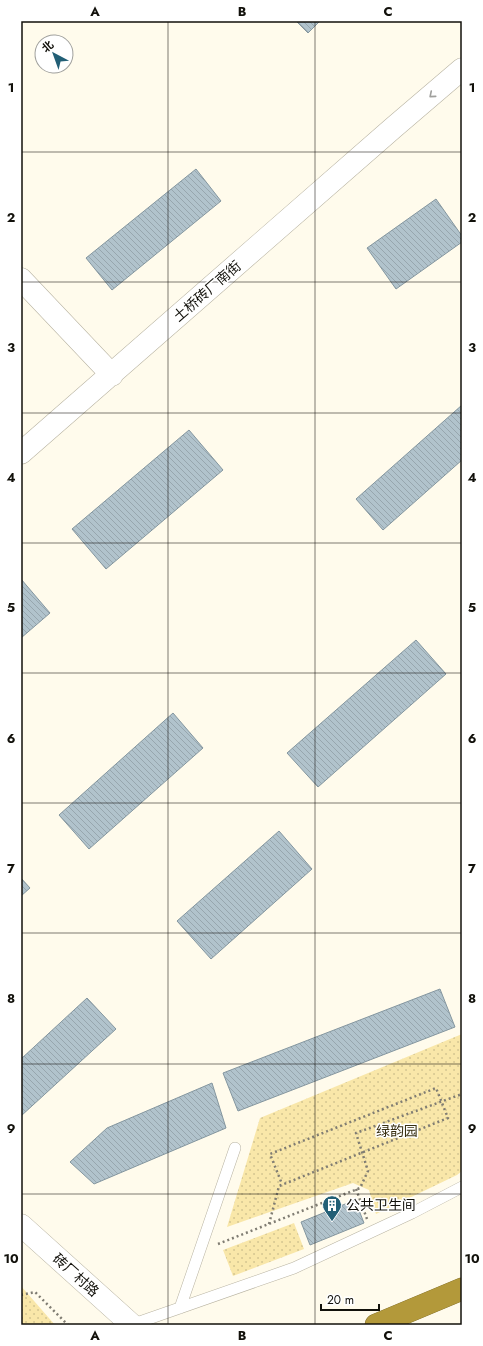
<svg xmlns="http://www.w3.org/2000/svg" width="483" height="1346" font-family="Jost,'Noto Sans SC',sans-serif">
	<defs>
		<pattern id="park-dots" width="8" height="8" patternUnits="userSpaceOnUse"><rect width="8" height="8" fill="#f9e7a9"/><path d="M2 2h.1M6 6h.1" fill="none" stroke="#d4c590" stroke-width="1.8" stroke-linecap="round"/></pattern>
		<pattern id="building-back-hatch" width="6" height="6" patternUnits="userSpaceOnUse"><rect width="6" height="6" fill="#b1c3cc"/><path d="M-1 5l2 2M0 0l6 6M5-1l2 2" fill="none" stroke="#97a6ae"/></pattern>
	</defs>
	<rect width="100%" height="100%" fill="#fffbec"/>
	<path fill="url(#park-dots)" d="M 462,1034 L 462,1171 L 457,1175 L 376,1214 L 369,1190 L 353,1183 L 227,1227 L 260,1118 Z
		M 294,1223 L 304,1249 L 233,1276 L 223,1250 Z
		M 21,1286 L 55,1325 L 21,1325 Z"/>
	<path fill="url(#building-back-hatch)" stroke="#84969f" d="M 296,21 L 320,21 L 308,33 Z
		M 196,169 L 221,201 L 112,290 L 86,258 Z
		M 436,199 L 462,236 L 462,242 L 396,289 L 367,248 Z
		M 462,405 L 462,460 L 383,530 L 356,499 Z
		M 189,430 L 223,470 L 106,569 L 72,529 Z
		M 21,579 L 50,613 L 21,638 Z
		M 416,640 L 446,674 L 318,787 L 287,753 Z
		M 173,713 L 203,748 L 89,849 L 59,815 Z
		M 279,831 L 312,869 L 211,959 L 177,921 Z
		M 21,878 L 30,888 L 21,896 Z
		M 440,989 L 455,1027 L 238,1111 L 223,1073 Z
		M 87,998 L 116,1029 L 21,1116 L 21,1059 Z
		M 212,1083 L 226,1128 L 94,1184 L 70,1162 L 107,1128 Z
		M 355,1200 L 364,1223 L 310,1245 L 301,1222 Z"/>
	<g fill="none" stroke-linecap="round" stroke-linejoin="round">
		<defs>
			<path id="lane" d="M 180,1308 L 235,1148
				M 131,1325 L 294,1268 L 412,1213 L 462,1187"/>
			<path id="secondary" d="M 21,279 L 112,375
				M 21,453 L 393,128 L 462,69
				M 21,1225 L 132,1325"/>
			<path id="highway" d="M 376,1325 L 462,1289"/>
		</defs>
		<use href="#lane" stroke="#b8b3a2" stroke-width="12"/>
		<use href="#secondary" stroke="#b8b3a2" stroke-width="23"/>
		<use href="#highway" stroke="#7b692a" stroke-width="23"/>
		<path stroke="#807d73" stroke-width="2.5" stroke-dasharray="2 3" stroke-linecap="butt" d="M 356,1189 L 367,1219
			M 269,1224 L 279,1186 L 448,1118 L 436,1088 L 270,1154 L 282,1184
			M 218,1244 L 360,1188 L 368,1171 L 356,1133 L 462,1094
			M 21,1295 L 35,1292 L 68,1325"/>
		<use href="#lane" stroke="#fff" stroke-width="11"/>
		<use href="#secondary" stroke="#fff" stroke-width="22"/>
		<use href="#highway" stroke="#b3993a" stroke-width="22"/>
	</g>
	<defs><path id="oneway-chevron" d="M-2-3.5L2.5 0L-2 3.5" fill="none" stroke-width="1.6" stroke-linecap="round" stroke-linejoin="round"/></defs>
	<use stroke="#a0a09d" href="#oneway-chevron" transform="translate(432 95) rotate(140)"/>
	<path fill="none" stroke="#12110b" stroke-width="1" stroke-opacity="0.55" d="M 168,21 L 168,1325M 315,21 L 315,1325M 21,152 L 462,152M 21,282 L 462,282M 21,413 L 462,413M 21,543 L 462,543M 21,673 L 462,673M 21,803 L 462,803M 21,933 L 462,933M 21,1064 L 462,1064M 21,1194 L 462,1194"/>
	<defs>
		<symbol id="building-pin" viewBox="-11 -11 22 30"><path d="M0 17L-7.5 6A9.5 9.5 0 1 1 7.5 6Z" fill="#225f76" stroke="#fff"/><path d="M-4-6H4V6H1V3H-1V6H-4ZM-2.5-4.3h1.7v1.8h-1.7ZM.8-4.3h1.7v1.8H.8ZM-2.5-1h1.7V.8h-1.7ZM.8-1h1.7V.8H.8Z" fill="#fff"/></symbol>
	</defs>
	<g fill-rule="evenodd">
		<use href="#building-pin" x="321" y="1194" width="22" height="30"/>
	</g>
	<g text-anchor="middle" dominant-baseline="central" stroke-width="3" stroke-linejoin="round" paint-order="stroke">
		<g font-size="14" fill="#12110b" stroke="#fff">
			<text transform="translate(207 291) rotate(-41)">土桥砖厂南街</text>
			<text transform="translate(76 1275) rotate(42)">砖厂村路</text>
		</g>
		<g font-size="14" fill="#393013" stroke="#fff">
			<text x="397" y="1131">绿韵园</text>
		</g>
		<g font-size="14" fill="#12110b" stroke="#fff" text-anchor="start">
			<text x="346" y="1205">公共卫生间</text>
		</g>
	</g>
	<rect width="483" height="1346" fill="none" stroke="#ffffff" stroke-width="44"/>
	<g transform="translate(54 54) rotate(319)"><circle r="19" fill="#ffffff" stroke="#a0a09d"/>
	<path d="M0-3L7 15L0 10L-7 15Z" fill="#225f76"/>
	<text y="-6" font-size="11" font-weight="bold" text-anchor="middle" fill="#12110b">北</text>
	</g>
	<path d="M321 1304v6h58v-6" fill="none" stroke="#12110b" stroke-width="2"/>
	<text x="327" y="1304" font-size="12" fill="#12110b" stroke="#ffffff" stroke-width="3" paint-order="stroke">20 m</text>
	<rect x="22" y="22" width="439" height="1302" fill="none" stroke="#12110b" stroke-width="1.5"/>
	<g font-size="13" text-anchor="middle" font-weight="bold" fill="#12110b">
		<text x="95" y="16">A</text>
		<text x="242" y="16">B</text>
		<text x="388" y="16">C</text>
		<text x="11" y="92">1</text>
		<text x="472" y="92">1</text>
		<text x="11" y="222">2</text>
		<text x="472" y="222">2</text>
		<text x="11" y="352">3</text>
		<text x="472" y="352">3</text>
		<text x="11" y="482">4</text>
		<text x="472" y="482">4</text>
		<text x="11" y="612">5</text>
		<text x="472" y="612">5</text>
		<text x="11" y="743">6</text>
		<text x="472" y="743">6</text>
		<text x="11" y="873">7</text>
		<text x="472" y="873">7</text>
		<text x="11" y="1003">8</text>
		<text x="472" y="1003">8</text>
		<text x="11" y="1133">9</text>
		<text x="472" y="1133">9</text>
		<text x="11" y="1263">10</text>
		<text x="472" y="1263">10</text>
		<text x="95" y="1340">A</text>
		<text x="242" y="1340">B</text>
		<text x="388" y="1340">C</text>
	</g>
</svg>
